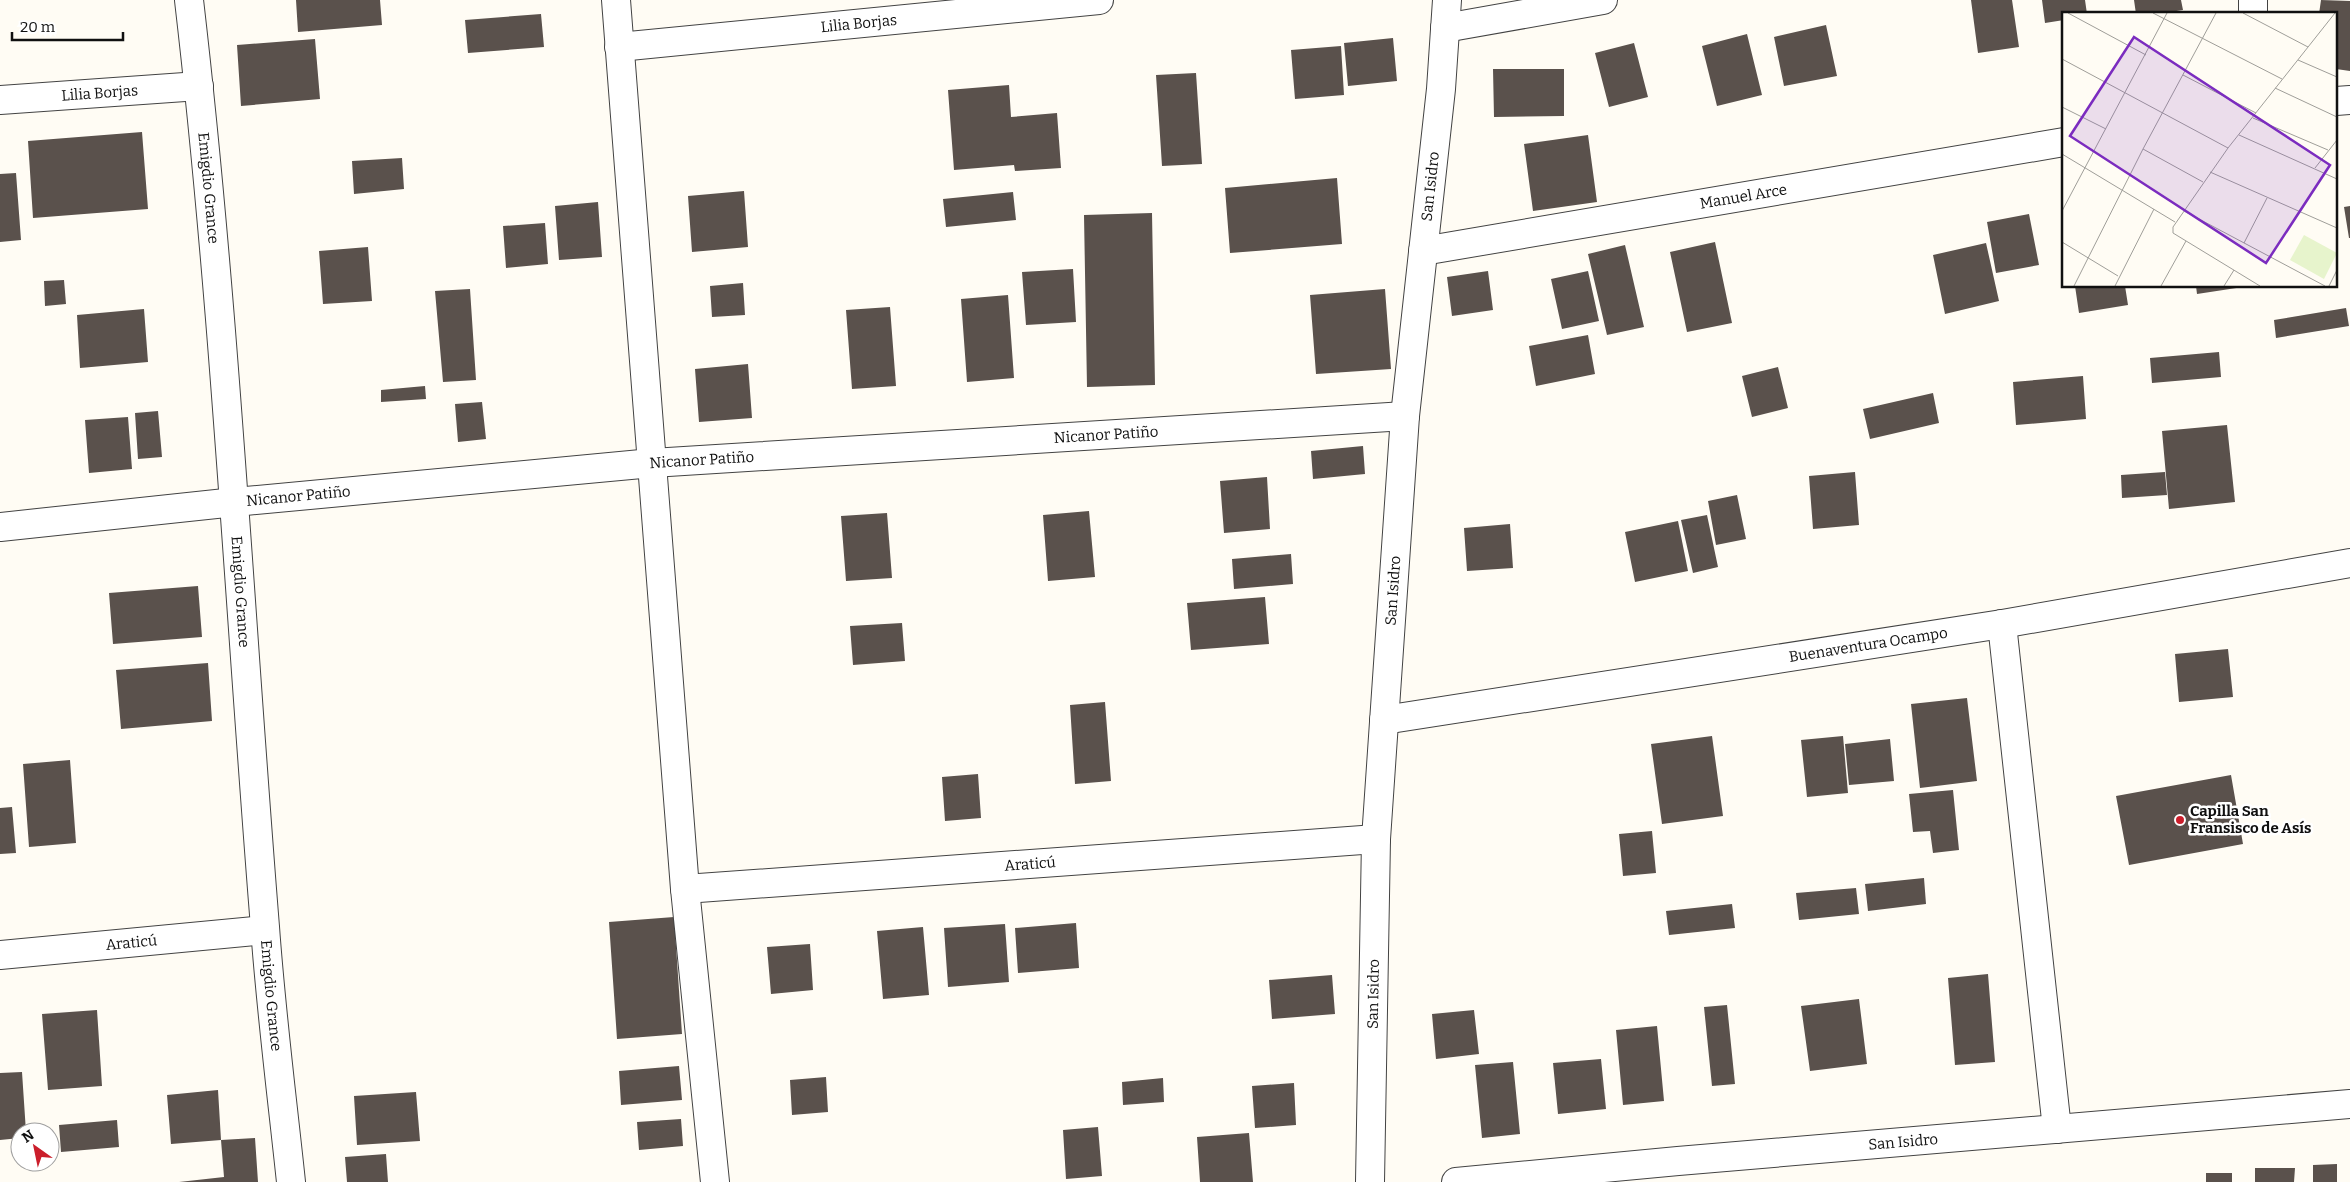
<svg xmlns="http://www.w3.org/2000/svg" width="2350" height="1182" font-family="Bitter,serif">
	<rect width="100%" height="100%" fill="#fffcf4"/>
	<path fill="#5a514c" d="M 296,0 L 380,0 L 382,25 L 298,32 Z
		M 1971,0 L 2012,0 L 2019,47 L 1978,53 Z
		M 2042,0 L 2085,0 L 2087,14 L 2064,14 L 2064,20 L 2045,23 Z
		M 2134,0 L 2181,0 L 2183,10 L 2157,14 L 2136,14 Z
		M 2321,0 L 2350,1 L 2350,71 L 2336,69 L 2336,14 L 2319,14 Z
		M 541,14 L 544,47 L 468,53 L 465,20 Z
		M 1826,25 L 1837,76 L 1784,86 L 1774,37 Z
		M 1747,34 L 1762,95 L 1717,106 L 1702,46 Z
		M 1393,38 L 1397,81 L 1348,86 L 1344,43 Z
		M 315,39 L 320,99 L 241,106 L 237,45 Z
		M 1634,43 L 1648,97 L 1609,107 L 1595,53 Z
		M 1341,46 L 1344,95 L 1295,99 L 1291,50 Z
		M 1493,69 L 1564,69 L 1564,116 L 1494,117 Z
		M 1196,73 L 1202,164 L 1162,166 L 1156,75 Z
		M 1009,85 L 1011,117 L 1057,113 L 1061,168 L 1015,171 L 1014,165 L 954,170 L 948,90 Z
		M 142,132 L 148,209 L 33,218 L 28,141 Z
		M 1588,135 L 1597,202 L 1533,211 L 1524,144 Z
		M 402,158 L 404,189 L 354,194 L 352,161 Z
		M 16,173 L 21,240 L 0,242 L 0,174 Z
		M 1337,178 L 1342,244 L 1230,253 L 1225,188 Z
		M 744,191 L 748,247 L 692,252 L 688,196 Z
		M 1013,192 L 1016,220 L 946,227 L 943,199 Z
		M 598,202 L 602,257 L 559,260 L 555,206 Z
		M 2350,206 L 2350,238 L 2349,238 L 2344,207 Z
		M 1152,213 L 1155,385 L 1087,387 L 1084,215 Z
		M 2029,214 L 2039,265 L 1996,273 L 1987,222 Z
		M 545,223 L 548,264 L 506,268 L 503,226 Z
		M 1715,242 L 1732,323 L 1687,332 L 1670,252 Z
		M 1986,243 L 1999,301 L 1945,314 L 1933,255 Z
		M 1625,245 L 1644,327 L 1607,335 L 1588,254 Z
		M 368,247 L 372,301 L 323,304 L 319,251 Z
		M 1073,269 L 1076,322 L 1026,325 L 1022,272 Z
		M 1488,271 L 1493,310 L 1452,316 L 1447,277 Z
		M 1588,271 L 1599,321 L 1562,329 L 1551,279 Z
		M 64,280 L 66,304 L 45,306 L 44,281 Z
		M 743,283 L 745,315 L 712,317 L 710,286 Z
		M 2075,286 L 2125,286 L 2128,305 L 2079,313 Z
		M 2196,286 L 2243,286 L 2243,287 L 2197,294 Z
		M 470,289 L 476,380 L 443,382 L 435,291 Z
		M 1385,289 L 1391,369 L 1316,374 L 1310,295 Z
		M 1008,295 L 1014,378 L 967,382 L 961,299 Z
		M 890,307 L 896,386 L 852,389 L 846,310 Z
		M 2346,308 L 2349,326 L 2276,338 L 2274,320 Z
		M 144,309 L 148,362 L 80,368 L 77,315 Z
		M 1588,335 L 1595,374 L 1536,386 L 1529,346 Z
		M 2219,352 L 2221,377 L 2152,383 L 2150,358 Z
		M 748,364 L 752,418 L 699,422 L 695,369 Z
		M 1778,367 L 1788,408 L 1752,417 L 1742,376 Z
		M 2083,376 L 2086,419 L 2016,425 L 2013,382 Z
		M 425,386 L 426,399 L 381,402 L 381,390 Z
		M 1933,393 L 1939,423 L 1870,439 L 1863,409 Z
		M 482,402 L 486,439 L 458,442 L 455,404 Z
		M 158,411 L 162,457 L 138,459 L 135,413 Z
		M 128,417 L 132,469 L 89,473 L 85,420 Z
		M 2227,425 L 2235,502 L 2169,509 L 2162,431 Z
		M 1363,446 L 1365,474 L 1313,479 L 1311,451 Z
		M 1855,472 L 1859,525 L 1813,529 L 1809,476 Z
		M 2165,472 L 2167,495 L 2122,498 L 2121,475 Z
		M 1267,477 L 1270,529 L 1224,533 L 1220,481 Z
		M 1737,495 L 1746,539 L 1716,545 L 1708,501 Z
		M 1089,511 L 1095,577 L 1048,581 L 1043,515 Z
		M 887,513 L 892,578 L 846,581 L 841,516 Z
		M 1707,515 L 1718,567 L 1693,573 L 1681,520 Z
		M 1678,521 L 1688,571 L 1635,582 L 1625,532 Z
		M 1510,524 L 1513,568 L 1467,571 L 1464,528 Z
		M 1291,554 L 1293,584 L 1234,589 L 1232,559 Z
		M 198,586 L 202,637 L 113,644 L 109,593 Z
		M 1265,597 L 1269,644 L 1191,650 L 1187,603 Z
		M 902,623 L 905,661 L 853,665 L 850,626 Z
		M 2228,649 L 2233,697 L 2179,702 L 2175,654 Z
		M 208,663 L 212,721 L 121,729 L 116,670 Z
		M 1967,698 L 1977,781 L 1920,788 L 1911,704 Z
		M 1105,702 L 1111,781 L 1075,784 L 1070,705 Z
		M 1712,736 L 1723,816 L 1662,824 L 1651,744 Z
		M 1843,736 L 1848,793 L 1807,797 L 1801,740 Z
		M 1890,739 L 1894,781 L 1849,785 L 1845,744 Z
		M 70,760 L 76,843 L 29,847 L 23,764 Z
		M 978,774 L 981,818 L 945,821 L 942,777 Z
		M 2231,775 L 2243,844 L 2129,865 L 2116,796 Z
		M 1953,790 L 1959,850 L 1933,853 L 1930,831 L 1913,832 L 1909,794 Z
		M 12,807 L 16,853 L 0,854 L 0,808 Z
		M 1652,831 L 1656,873 L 1623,876 L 1619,834 Z
		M 1924,878 L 1926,904 L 1868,911 L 1865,884 Z
		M 1856,888 L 1859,914 L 1799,920 L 1796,893 Z
		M 1732,904 L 1735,928 L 1669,935 L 1666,911 Z
		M 674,917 L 682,1034 L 617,1039 L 609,922 Z
		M 1076,923 L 1079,968 L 1018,973 L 1015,928 Z
		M 1005,924 L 1009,982 L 948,987 L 944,928 Z
		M 923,927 L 929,995 L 883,999 L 877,931 Z
		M 810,944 L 813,990 L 771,994 L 767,947 Z
		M 1988,974 L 1995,1062 L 1955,1065 L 1948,978 Z
		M 1332,975 L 1335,1014 L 1272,1019 L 1269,980 Z
		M 1859,999 L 1867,1064 L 1810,1071 L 1801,1006 Z
		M 1727,1005 L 1735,1084 L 1712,1086 L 1704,1007 Z
		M 97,1010 L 102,1086 L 48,1090 L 42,1014 Z
		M 1474,1010 L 1479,1054 L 1436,1059 L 1432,1014 Z
		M 1657,1026 L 1664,1101 L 1623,1105 L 1616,1030 Z
		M 1601,1059 L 1606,1109 L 1558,1114 L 1553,1063 Z
		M 1513,1062 L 1520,1134 L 1482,1138 L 1475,1065 Z
		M 679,1066 L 682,1100 L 621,1105 L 619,1071 Z
		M 22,1072 L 26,1132 L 20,1132 L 20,1138 L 0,1140 L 0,1073 Z
		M 826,1077 L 828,1112 L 792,1115 L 790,1080 Z
		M 1163,1078 L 1164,1102 L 1123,1105 L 1122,1082 Z
		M 1294,1083 L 1296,1125 L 1255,1128 L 1252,1086 Z
		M 218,1090 L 221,1140 L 171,1144 L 167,1095 Z
		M 416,1092 L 420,1141 L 357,1145 L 354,1096 Z
		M 681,1119 L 683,1146 L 639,1150 L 637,1122 Z
		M 117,1120 L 119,1147 L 61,1152 L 59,1125 Z
		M 1098,1127 L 1102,1176 L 1066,1179 L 1063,1130 Z
		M 1249,1133 L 1253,1182 L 1200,1182 L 1197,1137 Z
		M 255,1138 L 258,1182 L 179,1182 L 224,1177 L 221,1140 Z
		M 386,1154 L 388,1182 L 347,1182 L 345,1157 Z
		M 2337,1164 L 2337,1182 L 2313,1182 L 2313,1165 Z
		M 2255,1168 L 2295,1168 L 2294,1182 L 2255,1182 Z
		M 2206,1173 L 2232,1173 L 2232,1182 L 2206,1182 Z"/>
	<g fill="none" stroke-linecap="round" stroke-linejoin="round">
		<defs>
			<g id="street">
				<path id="s1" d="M 189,0 C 225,308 240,618 265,927 C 271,1012 282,1097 291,1182"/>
				<path d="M 616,0 L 685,889 L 715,1182"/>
				<path d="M 2253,14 L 2253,0"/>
				<path d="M 1445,28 L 1603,0"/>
				<path id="s2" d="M 619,47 L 1099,0"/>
				<path id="s3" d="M 0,100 L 199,86"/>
				<path d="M 2336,101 L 2350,100"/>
				<path id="s4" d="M 1423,251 L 2064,142"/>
				<path id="s5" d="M 0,527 L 235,502 L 652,463 L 1405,416"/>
				<path d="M 2002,624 L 2057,1129"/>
				<path id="s6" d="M 1384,720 L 2002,624 L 2350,563"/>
				<path id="s7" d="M 685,889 L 1376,839"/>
				<path id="s8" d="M 0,955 L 265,930"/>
				<path id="s9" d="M 1370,1182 L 1376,839 L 1405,416 L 1441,89 L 1447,0"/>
				<path id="s10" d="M 1456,1182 L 1678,1161 L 2350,1104"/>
			</g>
		</defs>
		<use href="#street" stroke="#434343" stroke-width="30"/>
		<use href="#street" stroke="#fff" stroke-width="28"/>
	</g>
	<circle fill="#cb1e2b" stroke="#fff" stroke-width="2" cx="2180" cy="820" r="5"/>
	<g text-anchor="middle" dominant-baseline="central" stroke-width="5" stroke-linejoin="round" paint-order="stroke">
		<g font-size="15" fill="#101010" stroke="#fff">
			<text stroke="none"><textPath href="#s2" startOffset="241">Lilia Borjas</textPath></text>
			<text stroke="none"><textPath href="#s3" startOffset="100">Lilia Borjas</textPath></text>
			<text stroke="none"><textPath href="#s1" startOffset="189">Emigdio Grance</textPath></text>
			<text stroke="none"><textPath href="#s9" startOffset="998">San Isidro</textPath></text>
			<text stroke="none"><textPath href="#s4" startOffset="325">Manuel Arce</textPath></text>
			<text stroke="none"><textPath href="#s5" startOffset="1110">Nicanor Patiño</textPath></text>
			<text stroke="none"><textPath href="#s5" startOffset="705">Nicanor Patiño</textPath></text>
			<text stroke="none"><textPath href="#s5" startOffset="300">Nicanor Patiño</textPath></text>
			<text stroke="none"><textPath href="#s9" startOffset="592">San Isidro</textPath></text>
			<text stroke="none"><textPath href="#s1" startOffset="594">Emigdio Grance</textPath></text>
			<text stroke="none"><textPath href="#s6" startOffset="490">Buenaventura Ocampo</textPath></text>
			<text stroke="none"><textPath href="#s7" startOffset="346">Araticú</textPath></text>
			<text stroke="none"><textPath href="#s8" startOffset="132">Araticú</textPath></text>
			<text stroke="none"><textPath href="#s9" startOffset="188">San Isidro</textPath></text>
			<text stroke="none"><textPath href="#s1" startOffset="999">Emigdio Grance</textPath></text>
			<text stroke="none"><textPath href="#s10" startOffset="449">San Isidro</textPath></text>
		</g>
		<g font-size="15" font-weight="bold" fill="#101010" stroke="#fff" text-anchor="start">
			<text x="2190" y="811">Capilla San<tspan x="2190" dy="17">Fransisco de Asís</tspan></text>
		</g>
	</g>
	<g transform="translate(2062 12)">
		<rect width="275" height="275" fill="#fffcf4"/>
		<path d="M 242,223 L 275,241 L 262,267 L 228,248 Z" fill="#e7f4cc"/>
		<path fill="none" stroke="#9f9e99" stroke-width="1" d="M 6,1 L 84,43M 91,1 L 220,67M 181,1 L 246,35M 0,47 L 166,136M 236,48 L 275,65M 121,63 L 194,101M 213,76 L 275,105M 0,95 L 44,117M 191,106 L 266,138M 177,123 L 275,167M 81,137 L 141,170M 0,142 L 113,210M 253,156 L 275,128M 148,160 L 275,216M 0,199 L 105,1M 122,199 L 263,274M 0,230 L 56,264M 182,231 L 205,186M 12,274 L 81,137 L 154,1M 53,274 L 92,197M 99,274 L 124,229M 162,274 L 172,258M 198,274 L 111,221 L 111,215 L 166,136 L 273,1M 267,274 L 275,258"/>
		<path fill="#7b2cbf" fill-opacity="0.15" stroke="#7b2cbf" stroke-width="2.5" d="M 72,25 L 268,153 L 204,251 L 8,124 Z"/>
		<rect width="275" height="275" fill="none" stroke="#101010" stroke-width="2.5"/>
	</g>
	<g transform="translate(35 1147) rotate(327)"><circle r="24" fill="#ffffff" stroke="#9f9f9f"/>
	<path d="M0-4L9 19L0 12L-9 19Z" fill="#cb1e2b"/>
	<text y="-8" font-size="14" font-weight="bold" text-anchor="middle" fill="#101010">N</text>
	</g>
	<path d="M12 32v8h111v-8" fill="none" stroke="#101010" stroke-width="2.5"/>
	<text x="20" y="32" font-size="15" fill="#101010" stroke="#ffffff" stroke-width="4" paint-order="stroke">20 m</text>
</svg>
